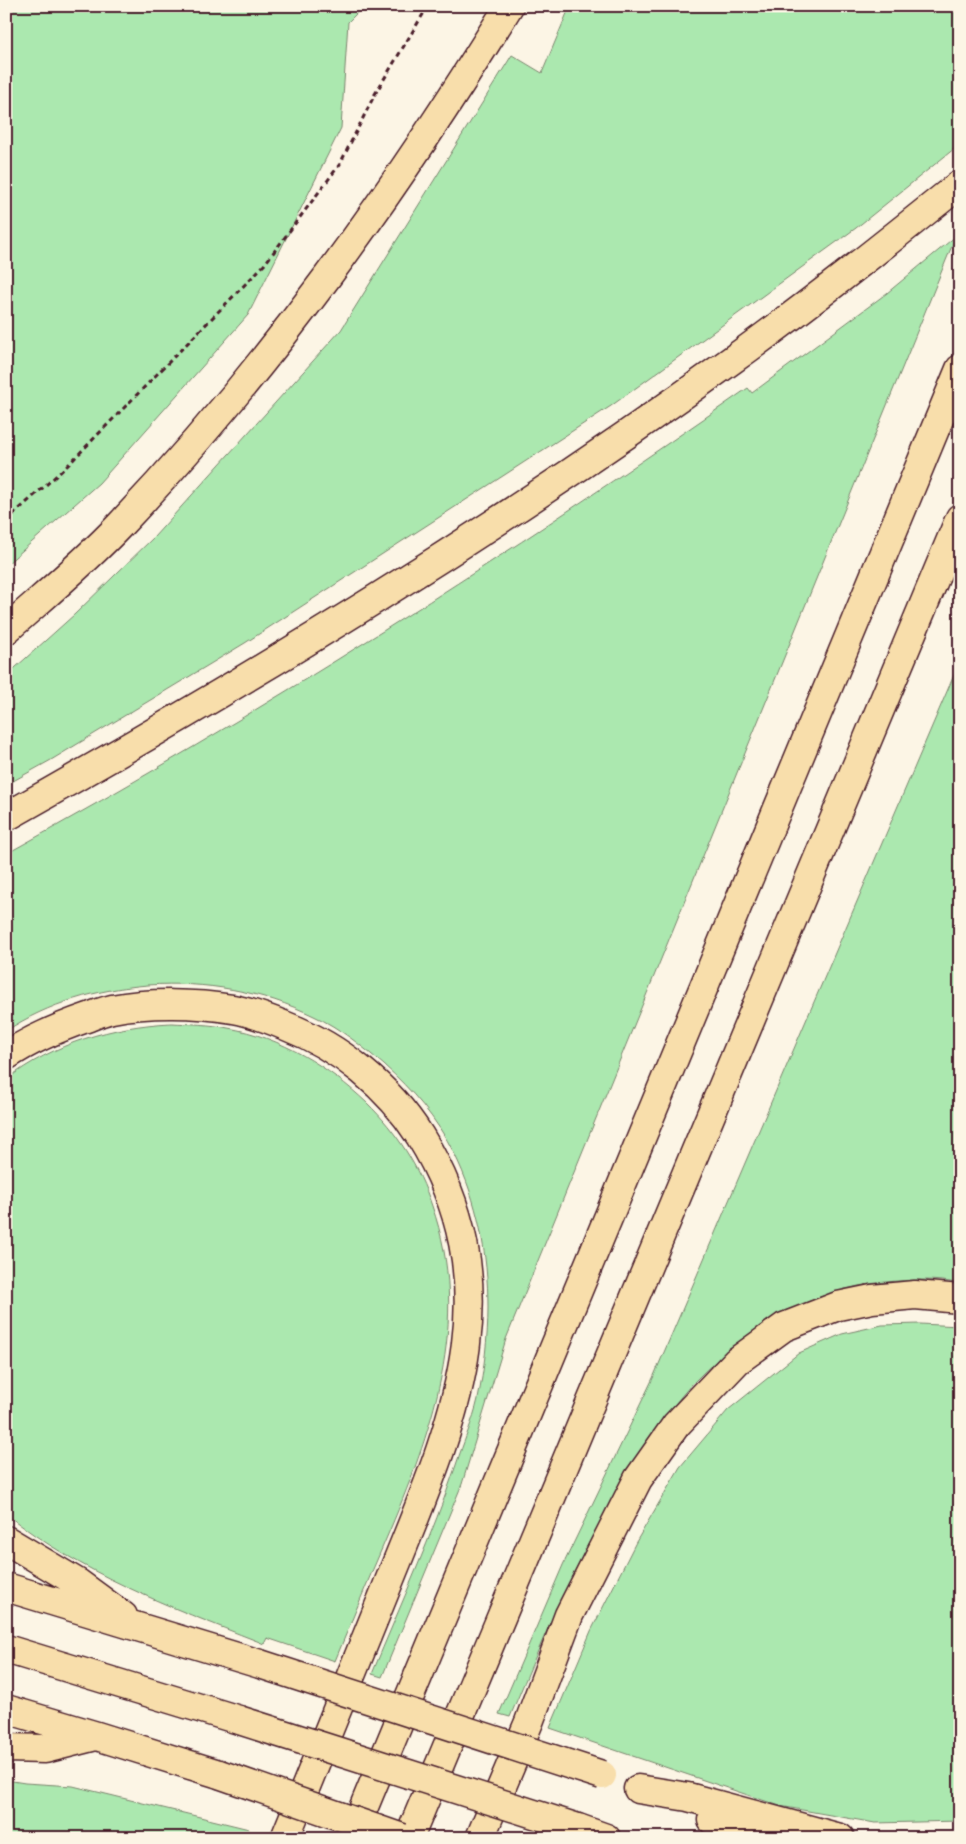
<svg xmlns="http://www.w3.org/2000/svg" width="966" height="1844" font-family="'Shantell Sans',sans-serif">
	<rect width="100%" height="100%" fill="#fcf5e5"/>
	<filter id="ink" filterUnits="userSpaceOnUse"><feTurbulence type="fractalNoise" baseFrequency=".02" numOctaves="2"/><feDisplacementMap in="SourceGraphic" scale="10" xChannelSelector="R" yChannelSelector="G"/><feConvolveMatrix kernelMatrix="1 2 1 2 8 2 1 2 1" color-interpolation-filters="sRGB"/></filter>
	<g filter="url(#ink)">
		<path fill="#abe8af" stroke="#7a846d" d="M 6,6 L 364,6 L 348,22 L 341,128 L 248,315 L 99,483 L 6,565 Z
			M 570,6 L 960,6 L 960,144 L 856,228 L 611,406 L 245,643 L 51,760 L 6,785 L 6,676 L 75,614 L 154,537 L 341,330 L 512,55 L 542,73 Z
			M 956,236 L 506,1339 L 462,1484 L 382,1677 L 372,1674 C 401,1604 432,1536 456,1465 C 463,1443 473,1421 478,1399 C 484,1370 488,1338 488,1308 C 488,1254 478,1201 454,1153 C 437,1119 412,1090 384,1065 C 363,1047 340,1028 314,1016 C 262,991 205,981 148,985 C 99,989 48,1003 6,1031 L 6,854 C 262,713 509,555 748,388 L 752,393 L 887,293 Z
			M 960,661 L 960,1284 C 936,1278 909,1280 885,1282 C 812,1289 748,1328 697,1379 C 676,1400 659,1426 643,1451 C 588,1534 548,1625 510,1717 L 499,1714 L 563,1565 L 653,1378 Z
			M 171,1023 C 190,1024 210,1024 228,1028 C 281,1037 329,1067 367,1103 C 397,1132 419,1167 432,1206 C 473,1321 431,1434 386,1539 C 368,1580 352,1620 335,1661 L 267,1638 L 264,1644 L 257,1641 C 170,1607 80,1573 6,1514 L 6,1080 C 54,1043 112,1026 171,1023 Z
			M 920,1324 L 960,1326 L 960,1821 L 875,1823 L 780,1806 L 550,1728 L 591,1631 L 636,1542 L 680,1467 L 728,1410 L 799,1353 L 842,1334 L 882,1325 Z
			M 6,1780 L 25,1783 L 73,1786 L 249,1829 L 244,1838 L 6,1838 Z"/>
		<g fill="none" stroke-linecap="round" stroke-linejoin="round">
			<defs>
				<path id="motorway" d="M 6,630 C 44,596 84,563 119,526 C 269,368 395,192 509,6
					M 6,817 C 255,677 500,528 732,360 C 810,304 885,244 960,184
					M 6,1056 C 31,1039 60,1027 89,1017 C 96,1014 104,1011 112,1009 C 149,1002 196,1003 233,1009 C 251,1012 269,1019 286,1026 C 340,1047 389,1087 420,1136 C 518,1295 448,1434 386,1589 C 352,1672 318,1755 285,1838
					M 6,1540 L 78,1583 L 123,1616
					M 6,1587 L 260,1664
					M 6,1649 L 239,1720
					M 6,1709 L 97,1736 L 219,1774
					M 6,1748 L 45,1749 L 96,1736
					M 638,1789 L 688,1797 L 840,1838
					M 712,1820 L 760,1838
					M 578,1828 L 606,1838
					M 351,1838 L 960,369
					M 409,1838 L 960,518
					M 480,1838 L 529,1722 L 569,1615 L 638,1479 L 676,1425 L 737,1361 L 784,1327 L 838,1306 L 872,1299 L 915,1295 L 960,1299"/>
			</defs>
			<use href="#motorway" stroke="#4a1f2b" stroke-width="31"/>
			<path stroke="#4a1f2b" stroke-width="3" stroke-dasharray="5 4" stroke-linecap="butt" d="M 6,521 L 67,466 L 264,265 L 340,164 L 375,94 L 428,6"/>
			<use href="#motorway" stroke="#f8deab" stroke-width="28"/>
			<defs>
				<path id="motorway-bridge" d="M 260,1664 L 602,1775
					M 239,1720 L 578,1828
					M 219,1774 L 402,1838"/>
			</defs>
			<use href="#motorway-bridge" stroke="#4a1f2b" stroke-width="31" stroke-linecap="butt"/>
			<use href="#motorway-bridge" stroke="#f8deab" stroke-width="28"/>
		</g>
	</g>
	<rect width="966" height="1844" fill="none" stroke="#fcf5e5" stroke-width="25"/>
	<rect x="12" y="12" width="941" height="1819" fill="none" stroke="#4a1f2b" stroke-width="2" filter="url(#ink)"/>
</svg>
